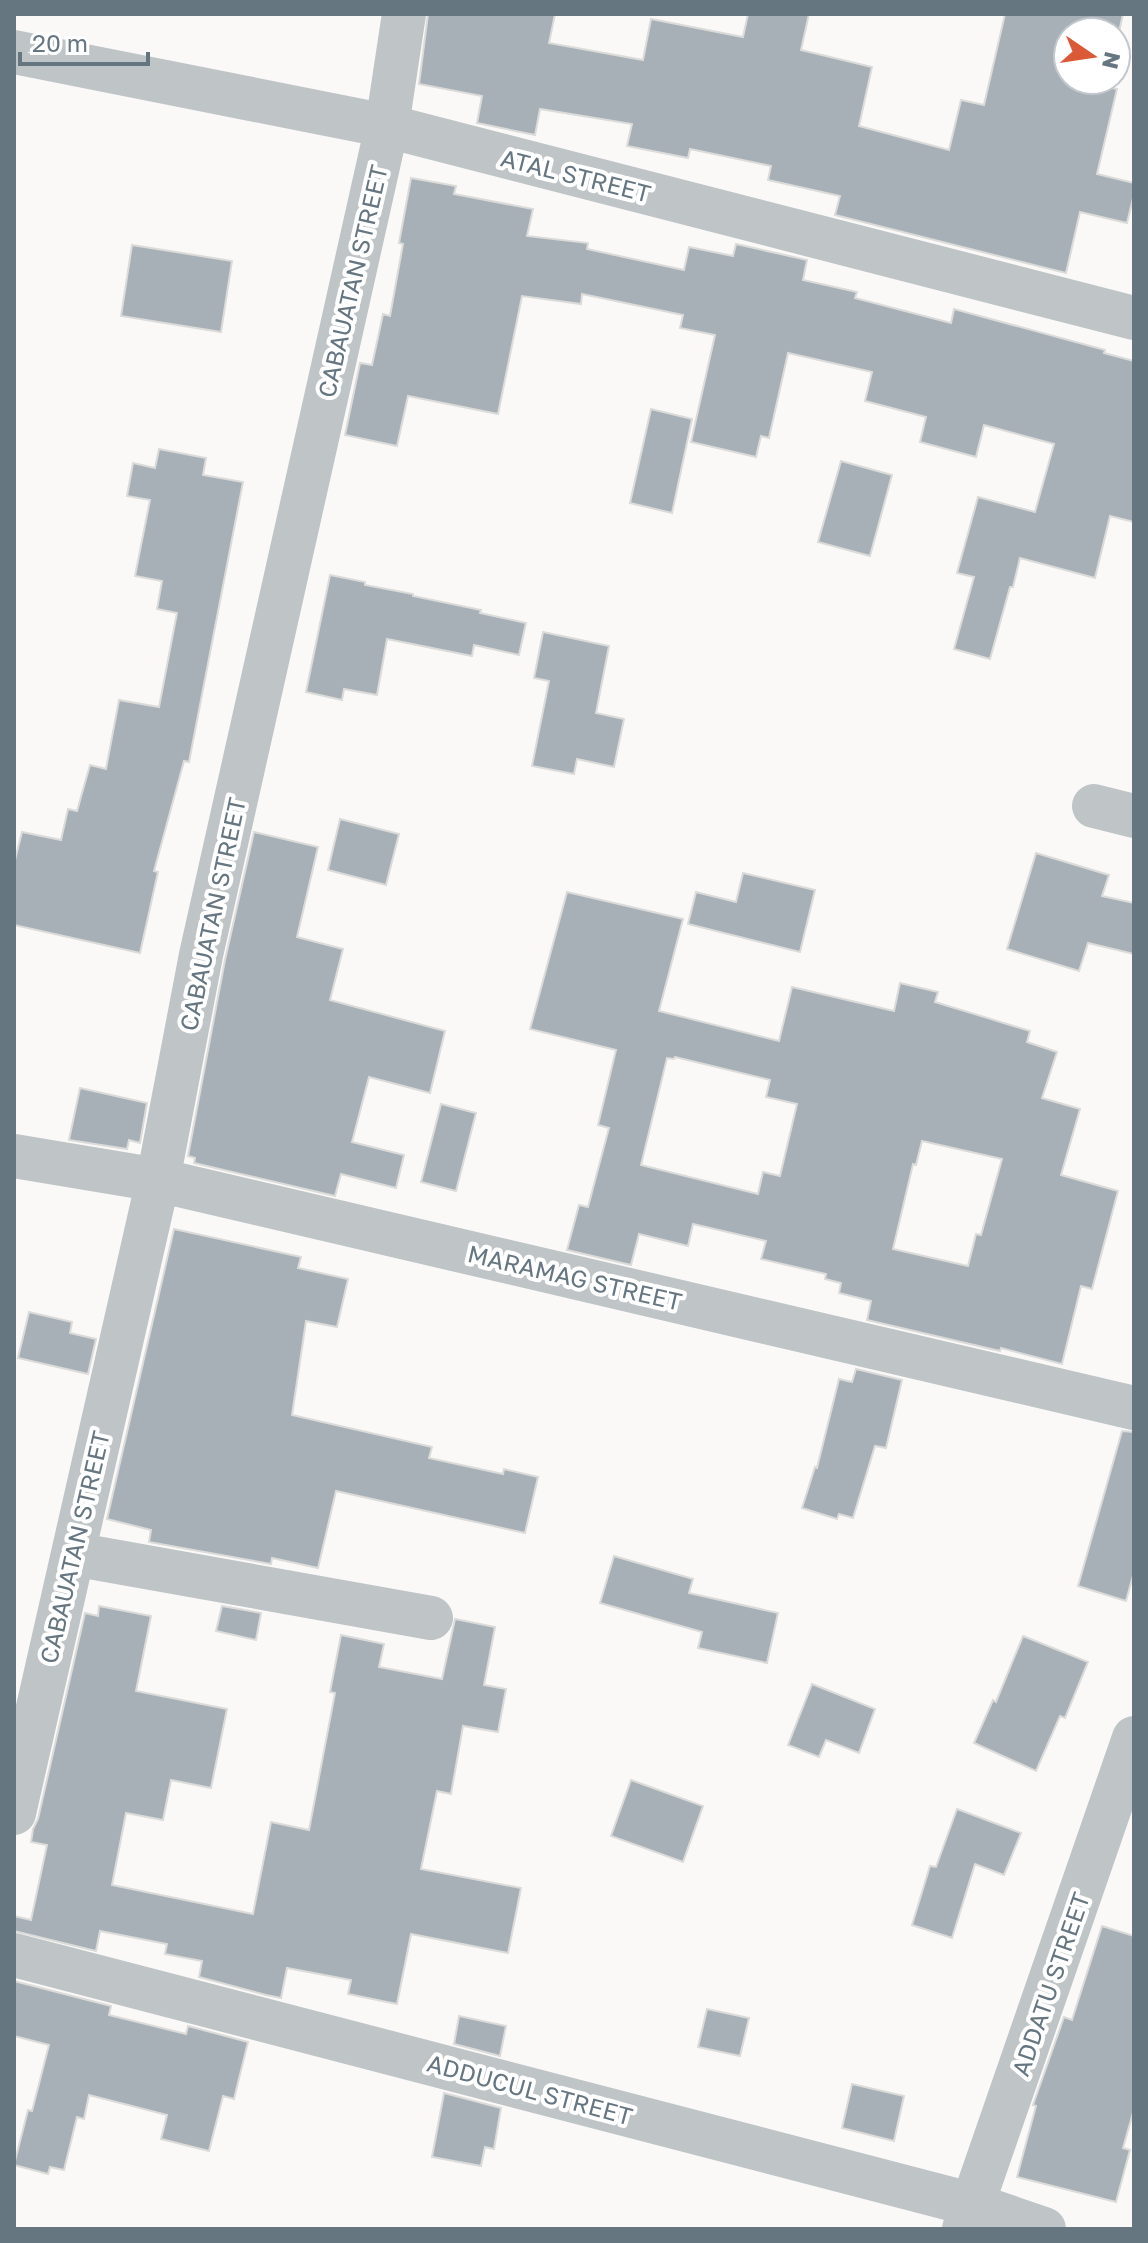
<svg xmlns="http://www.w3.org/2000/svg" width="1148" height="2243" font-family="'Golos Text',sans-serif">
	<rect width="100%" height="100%" fill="#faf9f8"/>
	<path fill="#a8b0b7" stroke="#dbdbda" stroke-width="2" fill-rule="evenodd" d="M 428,14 L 555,14 L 549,43 L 643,60 L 651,19 L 743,37 L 748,14 L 809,14 L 801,50 L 872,67 L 859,126 L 949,150 L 961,100 L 984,105 L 1005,14 L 1123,14 L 1116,46 L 1116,32 L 1068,32 L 1068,80 L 1108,80 L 1107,87 L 1117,89 L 1097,174 L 1134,183 L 1134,194 L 1127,223 L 1080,212 L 1066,273 L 835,215 L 840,196 L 768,180 L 771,166 L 690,149 L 688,158 L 627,146 L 632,124 L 540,109 L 535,135 L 477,123 L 482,96 L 419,84 Z
		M 411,178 L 456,186 L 454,194 L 533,209 L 527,236 L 588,243 L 587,249 L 684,270 L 689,247 L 733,256 L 736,244 L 807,260 L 803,280 L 857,292 L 855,298 L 951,323 L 954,309 L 1105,350 L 1104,353 L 1134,361 L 1134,522 L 1110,516 L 1095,578 L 1020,558 L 1013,587 L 1010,587 L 990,659 L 954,649 L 974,577 L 957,573 L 978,497 L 1035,512 L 1054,444 L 984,425 L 976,457 L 920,442 L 926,417 L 865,401 L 872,372 L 788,353 L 769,438 L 761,436 L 756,457 L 691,442 L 715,335 L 680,328 L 683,315 L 582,294 L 581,304 L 522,296 L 498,414 L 408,396 L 397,446 L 345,435 L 360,363 L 372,365 L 383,314 L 390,316 L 403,244 L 399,243 Z
		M 132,245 L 232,261 L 221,332 L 121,316 Z
		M 651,409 L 692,419 L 672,513 L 630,503 Z
		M 159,449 L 206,458 L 203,475 L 243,482 L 189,762 L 184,761 L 154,871 L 158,872 L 140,953 L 14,925 L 14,864 L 22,832 L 61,840 L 68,809 L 77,811 L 90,765 L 106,769 L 119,700 L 159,707 L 177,613 L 157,609 L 162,581 L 135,576 L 150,500 L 127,496 L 133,463 L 155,468 Z
		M 841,461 L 892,475 L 870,556 L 818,542 Z
		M 330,575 L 365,582 L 365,585 L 413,594 L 413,596 L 481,610 L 480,613 L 526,623 L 519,655 L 474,645 L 472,656 L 387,639 L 377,695 L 344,689 L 342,700 L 306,692 Z
		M 543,632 L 609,646 L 596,713 L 624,719 L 614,767 L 577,759 L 574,774 L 532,766 L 549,681 L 534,678 Z
		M 340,819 L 399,834 L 386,885 L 328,870 Z
		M 254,832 L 318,847 L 297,937 L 343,949 L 330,1000 L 445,1031 L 430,1093 L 369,1077 L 352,1142 L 404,1155 L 396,1188 L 341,1174 L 335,1196 L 194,1163 L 195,1158 L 188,1156 L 225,960 Z
		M 1036,853 L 1109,875 L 1102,896 L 1134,903 L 1134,954 L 1088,943 L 1079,971 L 1007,949 Z
		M 743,873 L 815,890 L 800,952 L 688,924 L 696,892 L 736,902 Z
		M 567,892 L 683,919 L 659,1011 L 779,1041 L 792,987 L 894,1011 L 900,983 L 938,992 L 935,1002 L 1030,1031 L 1027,1042 L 1057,1052 L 1042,1098 L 1080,1109 L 1061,1175 L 1118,1191 L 1092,1289 L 1081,1286 L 1062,1364 L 1001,1348 L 1000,1351 L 867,1320 L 871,1301 L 839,1293 L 841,1283 L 825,1279 L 826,1274 L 761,1259 L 766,1241 L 693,1224 L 688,1246 L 639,1234 L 631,1265 L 567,1250 L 579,1205 L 588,1207 L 609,1128 L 598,1125 L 616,1050 L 530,1029 ZM 675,1057 L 770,1080 L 766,1097 L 797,1104 L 780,1176 L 763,1172 L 758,1194 L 641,1165 L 667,1058 L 674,1059 ZM 922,1141 L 1002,1159 L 981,1235 L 976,1234 L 968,1266 L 893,1249 L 913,1164 L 916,1165 Z
		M 80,1088 L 147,1103 L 140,1143 L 129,1140 L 127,1149 L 69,1140 Z
		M 441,1104 L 476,1113 L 456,1191 L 421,1182 Z
		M 174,1229 L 301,1257 L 298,1268 L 348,1279 L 337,1327 L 306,1321 L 292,1415 L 432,1447 L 429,1458 L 503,1474 L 504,1469 L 538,1477 L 525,1533 L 336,1491 L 318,1568 L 272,1558 L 271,1564 L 149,1542 L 151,1530 L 107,1519 Z
		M 29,1312 L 72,1322 L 70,1333 L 96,1339 L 88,1374 L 18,1358 Z
		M 856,1369 L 902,1380 L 886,1448 L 875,1446 L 853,1518 L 839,1514 L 837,1519 L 802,1508 L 815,1467 L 817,1468 L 839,1379 L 852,1382 Z
		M 1122,1431 L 1134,1432 L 1134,1572 L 1126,1601 L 1078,1586 Z
		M 614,1556 L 693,1579 L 689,1593 L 778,1613 L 767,1663 L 698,1648 L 702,1632 L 600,1603 Z
		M 99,1606 L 151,1616 L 136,1691 L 227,1709 L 211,1788 L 171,1780 L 163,1820 L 126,1813 L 112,1885 L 253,1914 L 271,1822 L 309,1830 L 335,1693 L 330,1692 L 341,1635 L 384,1644 L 379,1667 L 442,1679 L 455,1619 L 495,1627 L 484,1685 L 506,1689 L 498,1732 L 463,1726 L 451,1794 L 437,1791 L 421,1869 L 521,1888 L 508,1953 L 411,1934 L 397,2004 L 348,1994 L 351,1980 L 287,1968 L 281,1998 L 266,1995 L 199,1977 L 202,1961 L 165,1954 L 167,1944 L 100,1931 L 96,1951 L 14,1931 L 14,1916 L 31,1920 L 47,1845 L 31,1842 L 33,1829 L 38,1819 L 85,1613 L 98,1616 Z
		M 222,1606 L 261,1613 L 256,1640 L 216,1631 Z
		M 1023,1636 L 1088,1662 L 1065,1718 L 1060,1716 L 1036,1771 L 974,1743 L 993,1700 L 996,1702 Z
		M 812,1684 L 875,1709 L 859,1753 L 826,1740 L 819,1757 L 788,1745 Z
		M 631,1780 L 703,1806 L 683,1862 L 611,1836 Z
		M 957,1809 L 1021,1833 L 1004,1875 L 975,1864 L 952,1938 L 912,1925 L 930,1866 L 936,1867 Z
		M 1102,1926 L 1134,1936 L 1134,2109 L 1123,2148 L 1130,2150 L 1116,2202 L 1017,2177 L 1036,2106 L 1033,2105 L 1064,2017 L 1072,2020 Z
		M 14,1981 L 111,2006 L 109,2015 L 186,2034 L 188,2026 L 248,2042 L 234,2099 L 223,2096 L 209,2151 L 161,2139 L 167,2115 L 89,2095 L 84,2119 L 77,2117 L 64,2170 L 50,2167 L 48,2174 L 14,2165 L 28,2110 L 32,2111 L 49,2045 L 14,2036 Z
		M 707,2009 L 749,2018 L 740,2056 L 698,2047 Z
		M 459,2016 L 506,2026 L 500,2056 L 454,2044 Z
		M 852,2084 L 904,2096 L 894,2141 L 842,2128 Z
		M 444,2093 L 501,2108 L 494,2149 L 485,2147 L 481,2166 L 432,2157 Z"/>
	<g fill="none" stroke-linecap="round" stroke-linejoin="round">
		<path stroke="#bfc4c7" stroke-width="44" d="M 14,52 L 387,126 L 1134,318
			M 1094,806 L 1134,816
			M 14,1156 L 158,1180 L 1134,1408
			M 73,1554 L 431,1618
			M 14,1813 L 158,1180 L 201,955 L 387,126 L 404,14
			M 14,1955 L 974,2205 L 1044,2229
			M 964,2229 L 1134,1738"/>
	</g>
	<g text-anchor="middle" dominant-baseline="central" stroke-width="8" stroke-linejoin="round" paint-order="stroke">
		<g font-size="24" fill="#667681" stroke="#fff">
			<text transform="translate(576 175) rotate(14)">ATAL STREET</text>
			<text transform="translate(352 281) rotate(-77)">CABAUATAN STREET</text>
			<text transform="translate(212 914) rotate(-78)">CABAUATAN STREET</text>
			<text transform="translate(575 1277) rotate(13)">MARAMAG STREET</text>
			<text transform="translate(74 1547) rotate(-77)">CABAUATAN STREET</text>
			<text transform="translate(1050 1984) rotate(-71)">ADDATU STREET</text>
			<text transform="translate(530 2089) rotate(15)">ADDUCUL STREET</text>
		</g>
	</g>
	<rect width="1148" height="2243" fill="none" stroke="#667681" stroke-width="32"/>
	<g transform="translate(1092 56) rotate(103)"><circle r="38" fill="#ffffff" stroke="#c2c8cd" stroke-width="2"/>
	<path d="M0-6L14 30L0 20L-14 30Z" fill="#da5937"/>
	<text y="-12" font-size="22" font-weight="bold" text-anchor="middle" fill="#667681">N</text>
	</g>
	<path d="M20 52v12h128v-12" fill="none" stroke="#667681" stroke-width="4"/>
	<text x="32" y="52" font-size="24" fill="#667681" stroke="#ffffff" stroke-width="6" paint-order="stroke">20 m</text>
</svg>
